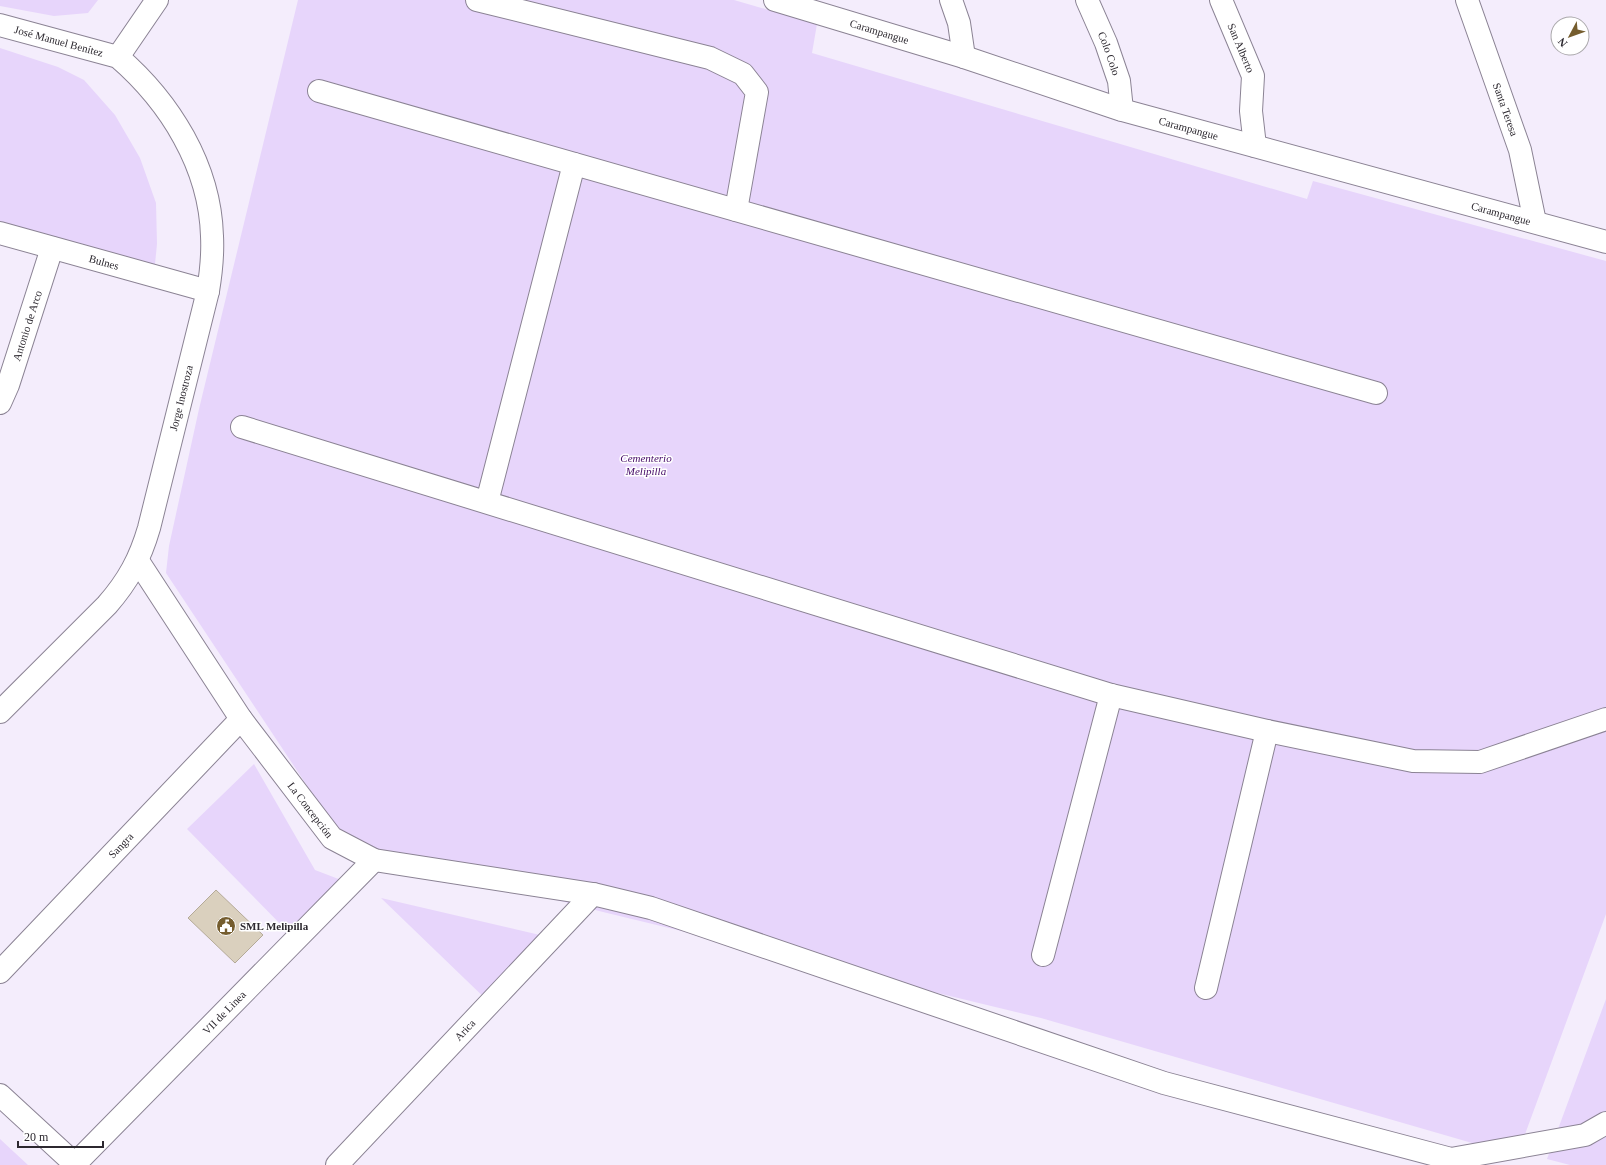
<svg xmlns="http://www.w3.org/2000/svg" width="1606" height="1165" font-family="Georgia,serif">
	<rect width="100%" height="100%" fill="#f4edfc"/>
	<path fill="#e7d5fb" d="M 0,0 L 98,0 L 88,13 L 54,16 L 0,6 Z
		M 298,0 L 734,0 L 817,24 L 812,53 L 1307,199 L 1313,181 L 1606,261 L 1606,914 L 1517,1156 L 1041,1018 L 603,912 L 347,846 L 166,573 L 169,546 L 199,409 Z
		M 0,48 L 58,67 L 84,80 L 115,115 L 140,158 L 156,203 L 157,244 L 154,274 L 0,227 Z
		M 254,764 L 315,870 L 349,883 L 293,937 L 187,829 Z
		M 381,898 L 557,939 L 493,1006 Z
		M 1606,999 L 1606,1165 L 1570,1165 L 1547,1159 Z
		M 0,1139 L 28,1165 L 0,1165 Z"/>
	<path fill="#dad0be" stroke="#b4aa98" d="M 216,890 L 263,935 L 235,963 L 188,918 Z"/>
	<g fill="none" stroke-linecap="round" stroke-linejoin="round">
		<defs>
			<g id="minor">
				<path d="M 477,0 L 710,58 L 743,74 L 757,92 L 736,210"/>
				<path id="s1" d="M 775,0 L 964,57 L 1122,110 L 1606,242"/>
				<path d="M 951,0 L 959,23 L 964,57"/>
				<path id="s2" d="M 1087,0 L 1106,43 L 1119,81 L 1122,110"/>
				<path id="s3" d="M 1221,0 L 1253,76 L 1251,111 L 1255,146"/>
				<path id="s4" d="M 1467,0 L 1520,150 L 1535,222"/>
				<path id="s5" d="M 0,25 L 118,57 C 170,102 210,166 212,236 C 213,255 211,273 208,291 L 149,528 C 140,559 128,581 107,605 L 0,712"/>
				<path d="M 118,57 L 157,0"/>
				<path d="M 319,91 L 1376,393"/>
				<path id="s6" d="M 0,233 L 208,291"/>
				<path id="s7" d="M 0,403 L 8,385 L 52,248"/>
				<path d="M 242,427 L 1111,695 L 1267,731 L 1413,761 L 1480,762 L 1606,719"/>
				<path d="M 487,502 L 574,164"/>
				<path id="s8" d="M 138,561 L 241,719 L 332,838 L 374,860 L 593,894 L 651,908 L 1164,1083 L 1451,1159 L 1585,1135 L 1606,1123"/>
				<path d="M 1043,955 L 1111,695"/>
				<path id="s9" d="M 0,972 L 241,719"/>
				<path d="M 1206,988 L 1267,731"/>
				<path d="M 0,1095 L 76,1165"/>
				<path id="s10" d="M 74,1165 L 374,860"/>
				<path id="s11" d="M 337,1165 L 593,894"/>
			</g>
		</defs>
		<use href="#minor" stroke="#8b8394" stroke-width="24"/>
		<use href="#minor" stroke="#fff" stroke-width="22"/>
	</g>
	<defs>
		<symbol id="civic-disc" viewBox="-11 -11 22 22"><circle r="9.5" fill="#755d2e" stroke="#fff"/><path d="M-.6-6.5H3V-4.5H.6V-3L4-1V1h2V6H-6V1h2V-1L-.6-3ZM-1.2 2.5V6h2.4V2.5Z" fill="#fff"/></symbol>
	</defs>
	<g fill-rule="evenodd">
		<use href="#civic-disc" x="215" y="915" width="22" height="22"/>
	</g>
	<g text-anchor="middle" dominant-baseline="central" stroke-width="3" stroke-linejoin="round" paint-order="stroke">
		<g font-size="11" fill="#2c282f" stroke="#fff">
			<text stroke="none"><textPath href="#s1" startOffset="109">Carampangue</textPath></text>
			<text stroke="none"><textPath href="#s5" startOffset="61">José Manuel Benítez</textPath></text>
			<text stroke="none"><textPath href="#s3" startOffset="52">San Alberto</textPath></text>
			<text stroke="none"><textPath href="#s2" startOffset="58">Colo Colo</textPath></text>
			<text stroke="none"><textPath href="#s4" startOffset="116">Santa Teresa</textPath></text>
			<text stroke="none"><textPath href="#s1" startOffset="433">Carampangue</textPath></text>
			<text stroke="none"><textPath href="#s1" startOffset="757">Carampangue</textPath></text>
			<text stroke="none"><textPath href="#s6" startOffset="108">Bulnes</textPath></text>
			<text stroke="none"><textPath href="#s7" startOffset="82">Antonio de Arco</textPath></text>
			<text transform="translate(181 398) rotate(-76)">Jorge Inostroza</text>
			<text stroke="none"><textPath href="#s8" startOffset="303">La Concepción</textPath></text>
			<text stroke="none"><textPath href="#s9" startOffset="175">Sangra</textPath></text>
			<text stroke="none"><textPath href="#s10" startOffset="214">VII de Linea</textPath></text>
			<text stroke="none"><textPath href="#s11" startOffset="186">Arica</textPath></text>
		</g>
		<g font-size="11" font-style="italic" fill="#440967" stroke="#fff">
			<text x="646" y="458">Cementerio<tspan x="646" dy="13">Melipilla</tspan></text>
		</g>
		<g font-size="11" font-weight="bold" fill="#2c282f" stroke="#fff" text-anchor="start">
			<text x="240" y="926">SML Melipilla</text>
		</g>
	</g>
	<g transform="translate(1570 36) rotate(229)"><circle r="19" fill="#ffffff" stroke="#aba9ac"/>
	<path d="M0-3L7 15L0 10L-7 15Z" fill="#755d2e"/>
	<text y="-6" font-size="11" font-weight="bold" text-anchor="middle" fill="#2c282f">N</text>
	</g>
	<path d="M18 1141v6h85v-6" fill="none" stroke="#2c282f" stroke-width="2"/>
	<text x="24" y="1141" font-size="12" fill="#2c282f" stroke="#ffffff" stroke-width="3" paint-order="stroke">20 m</text>
</svg>
